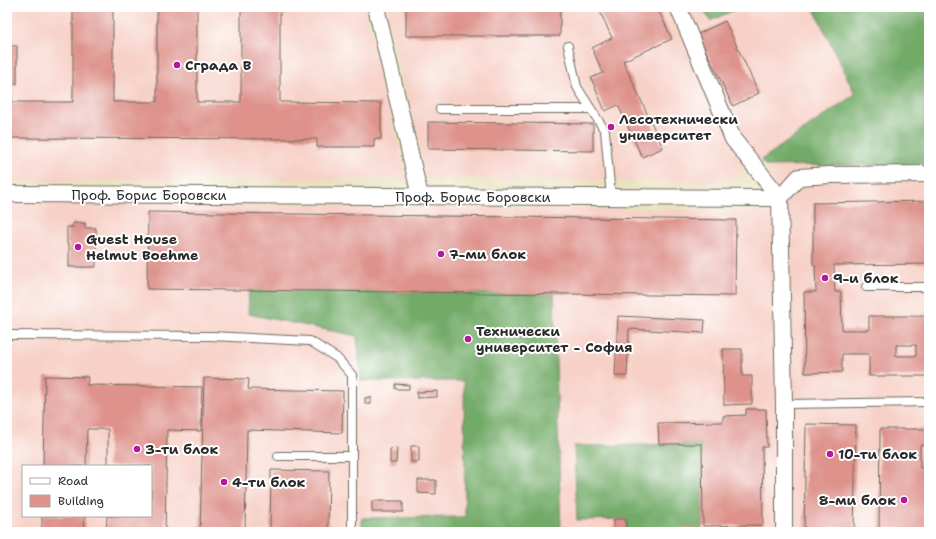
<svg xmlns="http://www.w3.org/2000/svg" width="936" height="539" font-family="'Shantell Sans',sans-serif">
	<rect width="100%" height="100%" fill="#fff"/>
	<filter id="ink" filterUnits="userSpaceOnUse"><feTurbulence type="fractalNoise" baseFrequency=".025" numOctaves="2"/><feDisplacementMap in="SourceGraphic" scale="8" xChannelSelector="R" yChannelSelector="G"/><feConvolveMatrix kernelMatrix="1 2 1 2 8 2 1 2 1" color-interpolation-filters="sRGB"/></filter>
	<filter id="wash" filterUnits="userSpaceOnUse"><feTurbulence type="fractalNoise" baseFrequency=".012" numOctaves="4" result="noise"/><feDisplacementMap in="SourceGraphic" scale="16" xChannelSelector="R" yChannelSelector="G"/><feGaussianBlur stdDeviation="0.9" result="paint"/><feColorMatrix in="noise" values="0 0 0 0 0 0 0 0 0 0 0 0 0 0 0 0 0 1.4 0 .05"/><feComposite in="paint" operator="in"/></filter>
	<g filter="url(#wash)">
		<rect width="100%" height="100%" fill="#e9e2bf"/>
		<path fill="#f7d1c7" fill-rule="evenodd" d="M 7,7 L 365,7 L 407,179 L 7,181 Z
			M 385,7 L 703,7 L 710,21 L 741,7 L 813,7 L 855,94 L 761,160 L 723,182 L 425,178 Z
			M 929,164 L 929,532 L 7,532 L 7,200 L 768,211 L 766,166 ZM 23,466 L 151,466 L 151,516 L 23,516 Z"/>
		<path fill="#72aa68" stroke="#4e6a4a" d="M 703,7 L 741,7 L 710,21 Z
			M 813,7 L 929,7 L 929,164 L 766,166 L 761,160 L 855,94 Z
			M 249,290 L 554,294 L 561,532 L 362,532 L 362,518 L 465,517 L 464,381 L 361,381 L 357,336 L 248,314 Z
			M 702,444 L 703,526 L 701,528 L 682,532 L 626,532 L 626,519 L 577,520 L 574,446 Z"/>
		<g id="blocks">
			<path fill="#de928b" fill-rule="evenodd" d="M 73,7 L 113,7 L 113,102 L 157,102 L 157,7 L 197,7 L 197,102 L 241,102 L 241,7 L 280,7 L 280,102 L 381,103 L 381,139 L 374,139 L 374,147 L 317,147 L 317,139 L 7,138 L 7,46 L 17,46 L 17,84 L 12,84 L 12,102 L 73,102 Z
				M 406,7 L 560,7 L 560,36 L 406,36 Z
				M 598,7 L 657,7 L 672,39 L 623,61 L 663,148 L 642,157 L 618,105 L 605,111 L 591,78 L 603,73 L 592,48 L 612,38 Z
				M 725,21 L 759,93 L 733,106 L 698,34 Z
				M 428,122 L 593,124 L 593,151 L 428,149 Z
				M 929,201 L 929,264 L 834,265 L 835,292 L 841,292 L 842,330 L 869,330 L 869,316 L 929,316 L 929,376 L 869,376 L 869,354 L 842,354 L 842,372 L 805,373 L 804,292 L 816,292 L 815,265 L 813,265 L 813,203 ZM 896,345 L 916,345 L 916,356 L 896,356 Z
				M 148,212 L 736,220 L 735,296 L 147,289 Z
				M 73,223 L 85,223 L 85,228 L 96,228 L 96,267 L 69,267 L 69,244 L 67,244 L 67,227 L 73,227 Z
				M 618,316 L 705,320 L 704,333 L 629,329 L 627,376 L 615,376 Z
				M 723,349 L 742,349 L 742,376 L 752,376 L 752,404 L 724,405 Z
				M 45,376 L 88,377 L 87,385 L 202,387 L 201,431 L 167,430 L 165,532 L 106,532 L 107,516 L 151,516 L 151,466 L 108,466 L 108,429 L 87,429 L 86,466 L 43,466 Z
				M 204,378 L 249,379 L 248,389 L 343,391 L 342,433 L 247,430 L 245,532 L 200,532 Z
				M 395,384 L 409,385 L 409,389 L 395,389 Z
				M 437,391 L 437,397 L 417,398 L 417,392 Z
				M 371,397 L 371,404 L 365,404 L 365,398 Z
				M 746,409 L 766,409 L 767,447 L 762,447 L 763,525 L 703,526 L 702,444 L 659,444 L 658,423 L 723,422 L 723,416 L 746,415 Z
				M 806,424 L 856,425 L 854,532 L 804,532 Z
				M 880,429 L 929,429 L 929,445 L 920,445 L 920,468 L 929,468 L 929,532 L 879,532 Z
				M 411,446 L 419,446 L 419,462 L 411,462 Z
				M 397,448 L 396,463 L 390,463 L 390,449 Z
				M 271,470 L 329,471 L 328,532 L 270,532 Z
				M 418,480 L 436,480 L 436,494 L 418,493 Z
				M 372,501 L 403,501 L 403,512 L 372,512 Z
				M 42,516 L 85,516 L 84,532 L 42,532 Z
				M 614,519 L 626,519 L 626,532 L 614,532 Z
				M 682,528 L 701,528 L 701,532 L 682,532 Z"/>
		</g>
	</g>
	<g filter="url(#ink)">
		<use href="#blocks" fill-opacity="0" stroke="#6e6b5f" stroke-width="1"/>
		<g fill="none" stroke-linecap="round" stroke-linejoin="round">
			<defs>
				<path id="service" d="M 568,46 L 577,87 L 605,131 L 611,197
					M 440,109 L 591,109
					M 866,287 L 929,287
					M 7,335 L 211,336 L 310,341 L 337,358 L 352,375 L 352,532
					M 784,404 L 929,402
					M 278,456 L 351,456"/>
				<path id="minor" d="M 376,7 L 420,196
					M 678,7 L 733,139 L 780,198 L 784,404 L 784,532
					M 7,194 L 780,198 L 799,177 L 830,175 L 929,174"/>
			</defs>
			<use href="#service" stroke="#6e6b5f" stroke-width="10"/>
			<use href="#minor" stroke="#6e6b5f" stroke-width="18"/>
			<use href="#service" stroke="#fff" stroke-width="8"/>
			<use href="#minor" stroke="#fff" stroke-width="16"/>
		</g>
	</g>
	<g fill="#b5179e" stroke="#fff" stroke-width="1.5">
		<circle cx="177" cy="65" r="4"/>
		<circle cx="611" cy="127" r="4"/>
		<circle cx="78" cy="247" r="4"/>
		<circle cx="441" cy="254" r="4"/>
		<circle cx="825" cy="278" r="4"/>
		<circle cx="468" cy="339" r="4"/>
		<circle cx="137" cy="449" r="4"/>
		<circle cx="830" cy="454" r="4"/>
		<circle cx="224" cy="482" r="4"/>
		<circle cx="904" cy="500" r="4"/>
	</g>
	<g text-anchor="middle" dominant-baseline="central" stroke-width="4" stroke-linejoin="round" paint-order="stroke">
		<g font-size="14" font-weight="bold" fill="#2b2b2b" stroke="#fff" text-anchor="start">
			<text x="185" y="65">Сграда В</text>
			<text x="619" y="119">Лесотехнически<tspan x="619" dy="16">университет</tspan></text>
			<text x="86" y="239">Guest House<tspan x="86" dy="16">Helmut Boehme</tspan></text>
			<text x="449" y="254">7-ми блок</text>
			<text x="833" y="278">9-и блок</text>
			<text x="476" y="331">Технически<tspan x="476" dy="16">университет - София</tspan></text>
			<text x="145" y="449">3-ти блок</text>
			<text x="838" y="454">10-ти блок</text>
			<text x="232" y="482">4-ти блок</text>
			<text x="896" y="500" text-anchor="end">8-ми блок</text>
		</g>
		<g font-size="14" fill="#2b2b2b" stroke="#fff">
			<text x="149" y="195">Проф. Борис Боровски</text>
			<text x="473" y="197">Проф. Борис Боровски</text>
		</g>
	</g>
	<rect width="936" height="539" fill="none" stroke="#fff" stroke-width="24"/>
	<rect x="22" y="465" width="130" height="52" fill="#ffffff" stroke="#aaaaaa"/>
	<rect x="30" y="478" width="20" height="6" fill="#ffffff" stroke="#aaaaaa"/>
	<text x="58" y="485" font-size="12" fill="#2b2b2b">Road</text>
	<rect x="30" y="495" width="20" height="12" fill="#de928b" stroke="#aaaaaa"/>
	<text x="58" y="505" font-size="12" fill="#2b2b2b">Building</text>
</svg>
